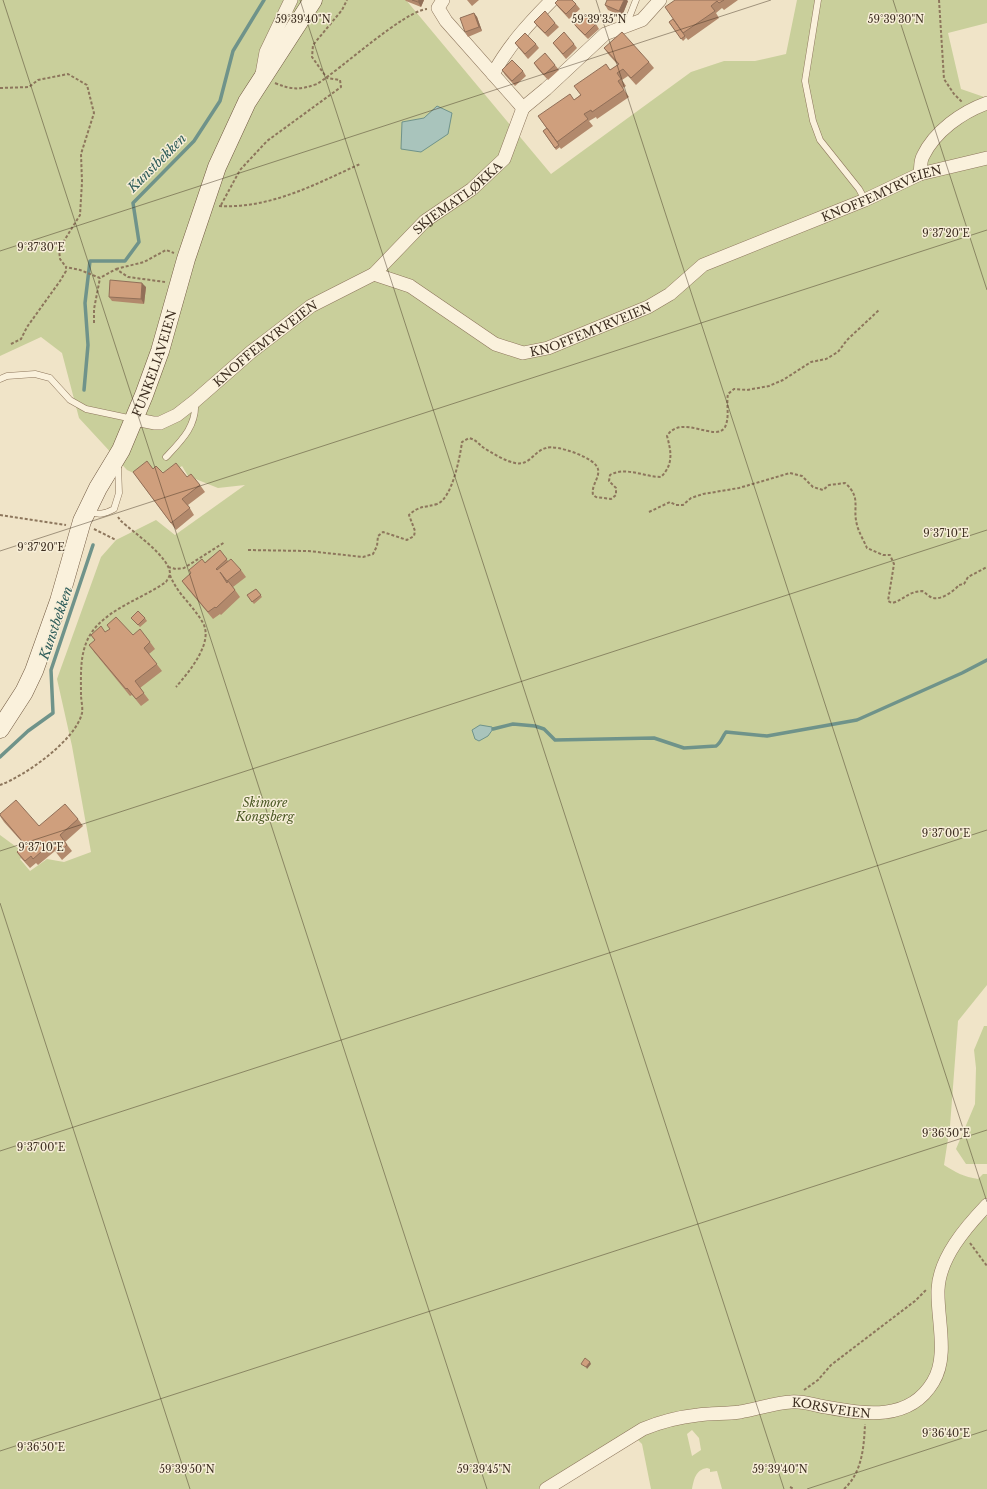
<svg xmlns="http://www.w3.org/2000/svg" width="987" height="1489" font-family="'Libre Baskerville',serif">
	<rect width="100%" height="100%" fill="#f0e4c8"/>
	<path fill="#c9cf9b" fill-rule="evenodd" d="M 0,0 L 406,0 L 551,174 L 691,72 L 724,61 L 755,61 L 786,54 L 797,0 L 987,0 L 987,23 L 948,33 L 961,89 L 987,98 L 987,985 L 958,1021 L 950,1126 L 944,1165 C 955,1172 964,1177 978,1179 L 983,1174 L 987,1174 L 987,1201 L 979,1208 L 987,1217 L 987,1489 L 722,1489 L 717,1471 L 710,1472 L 710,1469 L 707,1468 C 695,1470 694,1480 692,1489 L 651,1489 L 642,1444 L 637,1439 L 557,1489 L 0,1489 L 0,835 L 26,854 L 20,859 L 30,871 L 47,859 L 64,862 L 91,852 L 72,746 L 57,679 L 101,557 L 116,540 L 156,520 L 175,535 L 245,485 L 218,488 L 188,476 L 182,466 L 166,477 L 162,471 L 153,479 L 147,479 L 127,470 L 79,418 L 62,353 L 41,337 L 0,356 ZM 424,118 L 401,149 L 403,122 ZM 692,1430 L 699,1438 L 701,1450 L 692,1456 L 687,1434 Z
		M 984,1026 L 987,1026 L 987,1164 L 966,1164 L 956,1149 L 975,1104 L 976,1068 L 974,1050 Z"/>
	<path fill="#a9c4bc" stroke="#6f938a" d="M 437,106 L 452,113 L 448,134 L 421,152 L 401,149 L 402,122 L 424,118 Z
		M 480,725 L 492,727 L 493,729 L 488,736 L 479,741 L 475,739 L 472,730 Z"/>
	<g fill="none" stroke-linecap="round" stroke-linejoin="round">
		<path stroke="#6f938a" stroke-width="3.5" d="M 84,390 L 88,345 L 85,303 L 90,261 L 125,261 L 139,242 L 133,203 L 194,141 L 220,101 L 233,51 L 264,0
			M 493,729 L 513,724 L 535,726 L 544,729 L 555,740 L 654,738 L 684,748 L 716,746 C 721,743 722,737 726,732 L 767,736 L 857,720 L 962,673 L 987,660
			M 0,757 L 28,731 L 53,713 L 51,670 L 93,545"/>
		<defs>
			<path id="lane" d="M 818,0 L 805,81 L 813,121 L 820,140 L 859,189 L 865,200
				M 627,23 L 636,0
				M 0,379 L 7,376 L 35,374 L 50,378 L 70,400 L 86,409 L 133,419
				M 166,457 C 181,441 197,426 195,402
				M 89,512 C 99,515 105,514 114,509 L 119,493 L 118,465"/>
			<g id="street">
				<path d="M 443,0 L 438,8 L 446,21 L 523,108"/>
				<path d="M 262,74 L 266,52 L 291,0"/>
				<path d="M 493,74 C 509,45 529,23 552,0"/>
				<path d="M 523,108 L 546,89 L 605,34 L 642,20 L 660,0"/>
				<path d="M 920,174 C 921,168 920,161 923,156 C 935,131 962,112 987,103"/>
				<path id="s1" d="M 374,274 L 410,286 L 495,344 L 523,353 L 548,348 L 648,307 L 670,294 L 703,265 L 865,200 L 920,174 L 987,158"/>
				<path id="s2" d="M 134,419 L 154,423 L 160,423 L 177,415 L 195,401 L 251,352 L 311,306 L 374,274 L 425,221 L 472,189 L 504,159 L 523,108"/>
				<path id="s3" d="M 546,1489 L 643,1429 C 660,1422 679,1417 698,1415 C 712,1413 726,1414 740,1412 C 757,1409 774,1403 791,1402 C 800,1401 811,1404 820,1406 C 860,1413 908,1424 933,1382 C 949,1356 937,1319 938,1290 C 939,1258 966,1227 987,1205"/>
			</g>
			<g id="secondary">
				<path id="s4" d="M 0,729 L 24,692 L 34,671 L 59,601 L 82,521 L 98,488 L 121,450 L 144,395 L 160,351 L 186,259 L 217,167 L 247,102 L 313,0"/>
			</g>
		</defs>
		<use href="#lane" stroke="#8d765c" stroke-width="7"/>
		<use href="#street" stroke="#8d765c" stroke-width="14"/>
		<use href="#secondary" stroke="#6f573f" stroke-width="19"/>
		<path stroke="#8d765c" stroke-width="2" stroke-dasharray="3 2" stroke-linecap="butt" d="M 939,0 L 944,79 L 954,94 L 962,102
			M 275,83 C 292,90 300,90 317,84 C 341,69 404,11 427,9
			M 0,88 L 29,87 L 38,80 L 68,74 L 87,85 L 94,113 L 81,154 L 82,182 L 80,215 L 59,249 L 60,259 L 66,267
			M 221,205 L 240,170 L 267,141 L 341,87 L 340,80 L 327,78 L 312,57 L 313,45 L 342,10 L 347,0
			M 219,206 C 270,209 316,184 360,164
			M 116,269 L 144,262 L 166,250 L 174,253
			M 94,323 L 94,309 L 100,278
			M 11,344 L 21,339 L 27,327 L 60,281 L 66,271 L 66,267 L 80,270 L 100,278 L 116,269 L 128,277 L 165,282
			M 649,512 L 670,502 L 676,505 L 683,505 L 691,498 L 703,494 L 739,488 L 790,473 L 802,476 L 813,487 L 823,490 L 829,485 L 845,483 C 862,498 852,507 857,525 C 859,533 864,541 867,548 L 883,555 L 890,555 L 894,564 L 888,601 L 892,603 C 904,600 907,592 922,591 C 926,593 929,597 933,598 C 942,600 954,591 959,585 L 964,584 L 968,577 L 987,567
			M 0,515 L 66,525
			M 94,529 L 116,540
			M 248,550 L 308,551 L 363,557 L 373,554 L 377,546 L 378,536 L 383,532 L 407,540 L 414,536 L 415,531 L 409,515 C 420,505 424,508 437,504 C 452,499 460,457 462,442 L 469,438 C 477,440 478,444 484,448 C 492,453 505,461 515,463 C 530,466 534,451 546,448 C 556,444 596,458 598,469 C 600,478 591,485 593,495 L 596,497 L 611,499 L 616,495 L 616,488 L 609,481 L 610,475 C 626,466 644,477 661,477 C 674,464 671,451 667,436 C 681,413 716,443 725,427 C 730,417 726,404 728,394 L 734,389 L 747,390 L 769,386 L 783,380 L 811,362 L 826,359 L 838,352 L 847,340 L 879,310
			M 168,567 L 176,569 L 184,568 L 225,542
			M 170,575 C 177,594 193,605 203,623 C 214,643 188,673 176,687
			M 0,785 C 25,776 76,740 82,713 C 83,707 81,700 81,695 C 81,671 79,647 95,628 C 113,607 143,598 166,582 C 167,580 170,576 170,574 C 170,557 133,532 121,521 L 118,517
			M 970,1243 L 987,1266
			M 804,1390 L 818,1380 L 831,1365 L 915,1301 L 926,1290
			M 790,1487 L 794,1489
			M 844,1489 C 862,1473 864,1447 865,1424"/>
		<use href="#lane" stroke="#faf1dc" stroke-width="6"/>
		<use href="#street" stroke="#faf1dc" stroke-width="13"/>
		<use href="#secondary" stroke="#faf1dc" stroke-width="18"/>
	</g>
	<path fill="#b2896c" d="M 405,0 L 424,0 L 421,7 L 406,1 Z
		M 467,0 L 479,0 L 472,6 Z
		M 675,0 L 738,0 L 724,10 L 722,8 L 716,13 L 719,18 L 688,40 L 683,34 L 686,38 L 683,41 L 669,22 L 673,19 Z
		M 628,1 L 622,16 L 608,10 L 605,5 Z
		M 555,3 L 576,4 L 580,9 L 569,19 L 558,7 Z
		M 474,13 L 477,17 L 482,31 L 468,37 L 465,32 Z
		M 534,22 L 555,23 L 559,27 L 548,37 L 537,26 Z
		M 574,24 L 596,24 L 599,29 L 588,39 L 577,28 Z
		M 515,43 L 536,44 L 539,48 L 528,59 L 518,47 Z
		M 553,43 L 574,44 L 577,48 L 566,59 L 556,47 Z
		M 604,48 L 649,62 L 654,68 L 636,85 L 628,76 L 622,80 L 626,86 L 623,88 L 629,97 L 597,119 L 596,117 L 589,121 L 593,126 L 561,149 L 538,116 L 574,100 L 610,70 L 618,65 L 609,55 Z
		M 534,63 L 555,65 L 559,70 L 548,80 L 537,68 Z
		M 502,70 L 523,71 L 526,76 L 515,86 L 505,75 Z
		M 547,128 L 560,147 L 556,150 L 543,131 Z
		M 146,287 L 144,304 L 112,301 L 109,297 Z
		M 153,469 L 163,473 L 187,477 L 200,485 L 205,492 L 188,505 L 194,515 L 176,530 L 133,472 Z
		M 220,550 L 228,561 L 241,570 L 246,577 L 233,587 L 240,597 L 221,615 L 220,614 L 213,619 L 187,588 L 182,581 Z
		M 256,589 L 262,597 L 254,604 L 247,595 Z
		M 131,618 L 145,618 L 147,621 L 140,627 Z
		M 105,632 L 133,635 L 150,642 L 155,649 L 149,654 L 162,671 L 140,688 L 149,700 L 141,706 L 132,695 L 130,696 L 94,652 L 89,645 L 95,641 L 91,635 Z
		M 0,816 L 39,826 L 78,819 L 83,826 L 65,842 L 72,851 L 62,860 L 55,851 L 38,865 L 36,863 L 30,868 L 21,858 L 17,852 L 22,847 L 20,844 L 22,842 L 4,822 Z"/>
	<path fill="#916f58" d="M 419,0 L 424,0 L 421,7 L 418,2 Z
		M 624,0 L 627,0 L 628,1 L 622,16 L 619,11 Z
		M 474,13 L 477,17 L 482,31 L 479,27 Z
		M 142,283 L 146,287 L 144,304 L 141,299 Z
		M 590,1362 L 591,1364 L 587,1369 L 586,1367 Z"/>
	<path fill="#cf9f7d" stroke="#916f58" d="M 412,0 L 419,0 L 418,2 Z
		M 558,0 L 572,0 L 576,4 L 566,14 L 555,3 Z
		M 607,0 L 624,0 L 619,11 L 605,5 Z
		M 675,0 L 724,0 L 719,3 L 717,1 L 711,6 L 715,11 L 683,33 L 665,7 Z
		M 545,11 L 555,23 L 545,33 L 534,22 Z
		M 474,13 L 479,27 L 465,32 L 460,18 Z
		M 585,13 L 596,24 L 585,35 L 574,24 Z
		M 673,19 L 685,36 L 681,39 L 669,22 Z
		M 564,32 L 574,44 L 563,54 L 553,43 Z
		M 622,32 L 649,62 L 631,78 L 623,69 L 617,73 L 621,79 L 618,81 L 624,90 L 592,112 L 591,110 L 584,114 L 588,119 L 557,142 L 538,116 L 570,94 L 574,100 L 581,95 L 574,86 L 606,64 L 610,70 L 619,64 L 604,48 Z
		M 525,33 L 536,44 L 525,54 L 515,43 Z
		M 545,53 L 555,65 L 544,75 L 534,63 Z
		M 512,60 L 523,71 L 512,81 L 502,70 Z
		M 547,128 L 559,145 L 555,148 L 543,131 Z
		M 110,280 L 142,283 L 141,299 L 109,297 Z
		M 147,461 L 153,469 L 156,466 L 163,473 L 176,463 L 187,477 L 191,474 L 200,485 L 182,499 L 190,508 L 171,523 L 133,472 Z
		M 220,550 L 227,559 L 216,569 L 217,570 L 231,559 L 241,570 L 227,581 L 220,572 L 227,583 L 228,581 L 235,590 L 216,608 L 215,607 L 208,612 L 182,581 L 191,573 L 189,570 L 202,559 L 205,563 Z
		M 256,589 L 261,595 L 252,602 L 247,595 Z
		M 138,611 L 145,618 L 138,625 L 131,618 Z
		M 116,617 L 133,635 L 140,629 L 150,642 L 144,648 L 157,664 L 135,681 L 144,693 L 136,699 L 127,688 L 126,689 L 89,645 L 95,640 L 91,635 L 101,626 L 105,632 L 110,629 L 107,625 Z
		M 16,800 L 39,826 L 65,804 L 78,819 L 60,835 L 67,845 L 58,853 L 50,844 L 33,859 L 31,856 L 25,861 L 17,852 L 22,847 L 20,844 L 22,841 L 0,815 L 0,814 Z
		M 585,1358 L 590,1362 L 586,1367 L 581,1364 Z"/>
	<path fill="none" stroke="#3d2e20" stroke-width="1" stroke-opacity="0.45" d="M 3,0 L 487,1489M 300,0 L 784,1489M 596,0 L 987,1202M 893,0 L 987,290M 0,251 L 771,0M 0,551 L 987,230M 0,851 L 987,530M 0,903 L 190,1489M 0,1151 L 987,830M 0,1451 L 987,1130M 807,1489 L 987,1430"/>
	<g text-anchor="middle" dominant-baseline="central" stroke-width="3" stroke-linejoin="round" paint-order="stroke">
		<g font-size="12" fill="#3d2e20" stroke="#f7eed8">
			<text stroke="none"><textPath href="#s1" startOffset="566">KNOFFEMYRVEIEN</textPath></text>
			<text stroke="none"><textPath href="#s2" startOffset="402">SKJEMATLØKKA</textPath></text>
			<text stroke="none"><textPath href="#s1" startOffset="242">KNOFFEMYRVEIEN</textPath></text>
			<text stroke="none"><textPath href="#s2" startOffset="159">KNOFFEMYRVEIEN</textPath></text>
			<text stroke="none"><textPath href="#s4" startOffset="399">FUNKELIAVEIEN</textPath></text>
			<text stroke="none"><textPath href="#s3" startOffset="306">KORSVEIEN</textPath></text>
		</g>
		<g font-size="12" font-style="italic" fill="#4d5a26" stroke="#f7eed8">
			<text x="265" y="802">Skimore<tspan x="265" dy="14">Kongsberg</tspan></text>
		</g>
		<g font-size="13" font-style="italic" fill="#2f5d5a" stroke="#f7eed8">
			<text transform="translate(157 163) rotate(-45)">Kunstbekken</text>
			<text transform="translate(56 623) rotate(-71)">Kunstbekken</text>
		</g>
	</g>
	<g font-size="10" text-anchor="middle" fill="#3d2e20" stroke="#f7eed8" stroke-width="3" stroke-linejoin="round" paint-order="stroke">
		<text x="303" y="23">59°39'40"N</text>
		<text x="599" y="23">59°39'35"N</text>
		<text x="896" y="23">59°39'30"N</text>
		<text x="946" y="237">9°37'20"E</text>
		<text x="41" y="251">9°37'30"E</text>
		<text x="946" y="537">9°37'10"E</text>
		<text x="41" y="551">9°37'20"E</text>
		<text x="946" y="837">9°37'00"E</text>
		<text x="41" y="851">9°37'10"E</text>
		<text x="946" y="1137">9°36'50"E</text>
		<text x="41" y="1151">9°37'00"E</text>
		<text x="946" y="1437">9°36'40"E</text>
		<text x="41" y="1451">9°36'50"E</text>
		<text x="187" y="1473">59°39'50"N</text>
		<text x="484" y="1473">59°39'45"N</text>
		<text x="780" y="1473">59°39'40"N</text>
	</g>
</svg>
